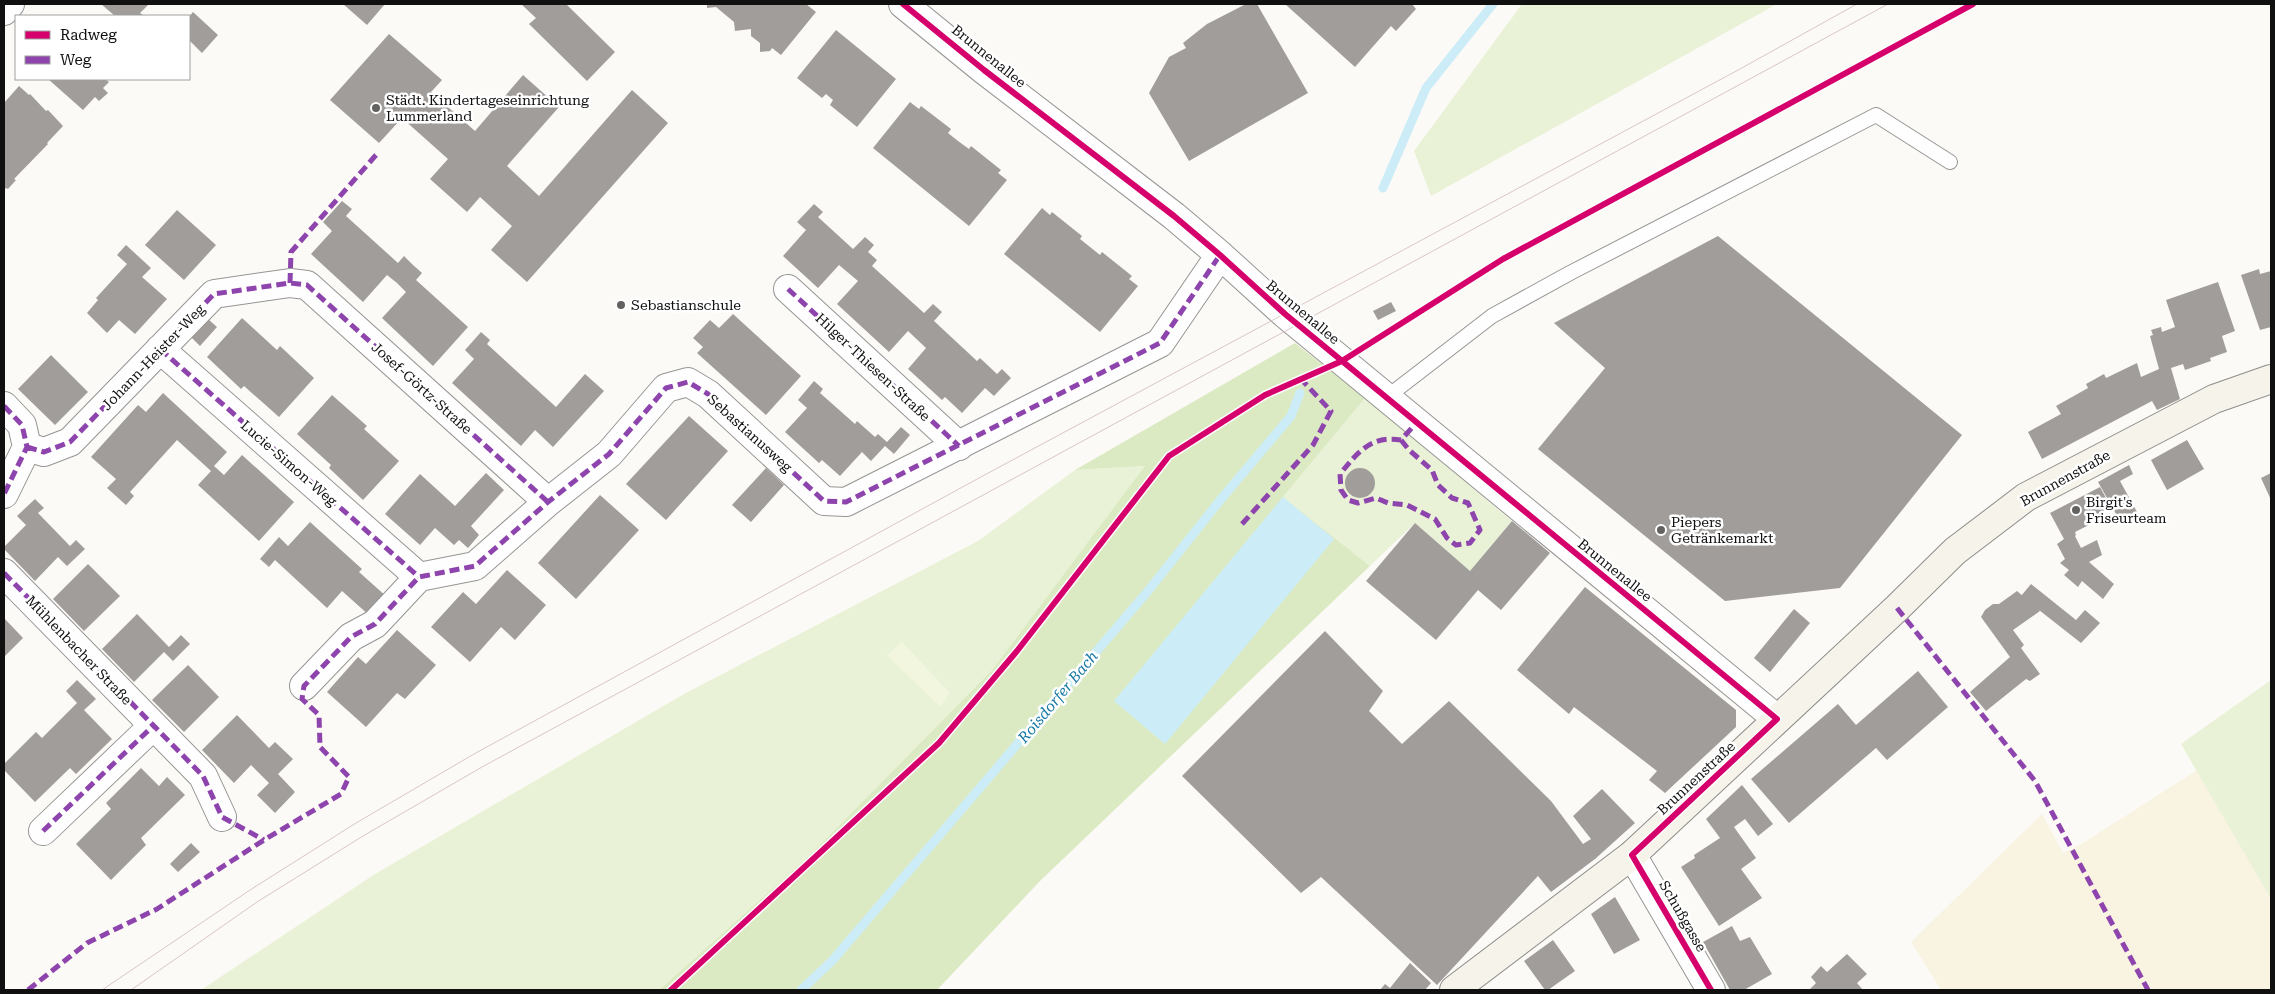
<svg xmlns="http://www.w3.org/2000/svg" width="2275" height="994" font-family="'Roboto Serif',serif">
	<rect width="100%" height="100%" fill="#fcfaf6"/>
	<path fill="#f9f3e2" d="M 2197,770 L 2271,899 L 2271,990 L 1941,990 L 1911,942 L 2042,814 L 2063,853 L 2080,845 Z"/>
	<path fill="#e9f2d6" d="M 1522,4 L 1777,4 L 1431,196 L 1414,151 Z
		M 1365,398 L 1512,521 L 1470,571 L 1415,523 L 1370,566 L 1283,497 Z
		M 1146,466 L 993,669 L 810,855 L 659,990 L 201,990 L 375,874 L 684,694 L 978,541 L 1075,470 Z
		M 2271,680 L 2271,899 L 2181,744 Z"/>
	<path fill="#dbeac3" d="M 1295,343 L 1365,398 L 1283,497 L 1370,566 L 1040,881 L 937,990 L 659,990 L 810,855 L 993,669 L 1145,466 L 1075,470 Z"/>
	<path fill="#f2f6df" d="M 902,642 L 950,693 L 940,707 L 887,655 Z"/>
	<path fill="#ccedf7" d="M 1283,497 L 1334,539 L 1165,744 L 1114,701 Z"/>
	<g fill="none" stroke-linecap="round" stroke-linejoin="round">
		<path stroke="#ccedf7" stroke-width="9" d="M 1383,188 L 1426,88 L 1493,4
			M 801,990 L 832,961 L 1148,591 L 1217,504 L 1291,416 L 1300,393"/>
	</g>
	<path fill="#a09d9b" d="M 101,4 L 149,4 L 140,13 L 144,16 L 115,16 Z
		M 343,4 L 385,4 L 367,25 Z
		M 521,4 L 566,4 L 615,52 L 587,81 L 529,24 L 536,18 Z
		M 707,4 L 806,4 L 816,12 L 781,55 L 772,48 L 770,51 L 760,52 L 760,43 L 751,36 L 751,29 L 735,31 L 734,22 L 716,7 L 707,8 Z
		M 1246,4 L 1257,4 L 1308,93 L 1189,161 L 1149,93 L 1169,57 L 1186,48 L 1183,43 L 1207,24 Z
		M 1285,4 L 1412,4 L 1416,9 L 1396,31 L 1391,26 L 1355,67 Z
		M 193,12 L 218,35 L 202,53 L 189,40 L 189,17 Z
		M 836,30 L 896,79 L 857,127 L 830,105 L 833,100 L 826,94 L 822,98 L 797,78 Z
		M 389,34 L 442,80 L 431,92 L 475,131 L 523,75 L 559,107 L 507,166 L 539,196 L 632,90 L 668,123 L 527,282 L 491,250 L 512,226 L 480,197 L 467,212 L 430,179 L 448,159 L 402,118 L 379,143 L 330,100 Z
		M 48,79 L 105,79 L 109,82 L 103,88 L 108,93 L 99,101 L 95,97 L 83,110 Z
		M 19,86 L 29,95 L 30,94 L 46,111 L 48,110 L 63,126 L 47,143 L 48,144 L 14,179 L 16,180 L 8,189 L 6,188 L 4,190 L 4,103 Z
		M 910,102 L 919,109 L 921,106 L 951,129 L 948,133 L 958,141 L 969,149 L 971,146 L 1001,170 L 998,173 L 1007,180 L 969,226 L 873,148 Z
		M 342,201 L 352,209 L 346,216 L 398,263 L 404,256 L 413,265 L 422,273 L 416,280 L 468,327 L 433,366 L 382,318 L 406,292 L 397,283 L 387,275 L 363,302 L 311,254 L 332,231 L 323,222 Z
		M 814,204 L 823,212 L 818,217 L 853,249 L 865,237 L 874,245 L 868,252 L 877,260 L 872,266 L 924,313 L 933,304 L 942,312 L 934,321 L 977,361 L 980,358 L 997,374 L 1002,369 L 1011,378 L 994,396 L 985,388 L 962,413 L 945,397 L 942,400 L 908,369 L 926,348 L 908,331 L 889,352 L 837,304 L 858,281 L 839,265 L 818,288 L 783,256 L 806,230 L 797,222 Z
		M 1042,208 L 1050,215 L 1052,212 L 1082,236 L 1080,239 L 1100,255 L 1102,252 L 1132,276 L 1129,279 L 1138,286 L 1100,332 L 1004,254 Z
		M 177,210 L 216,245 L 184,280 L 145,245 Z
		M 1718,236 L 1962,435 L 1840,588 L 1725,601 L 1538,449 L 1605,368 L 1554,323 Z
		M 126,245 L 151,268 L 142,277 L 167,299 L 135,334 L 119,320 L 107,333 L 87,313 L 98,300 L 96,298 L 127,264 L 117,255 Z
		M 2259,269 L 2260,274 L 2271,271 L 2271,327 L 2260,330 L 2241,275 Z
		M 2218,282 L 2235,331 L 2222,336 L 2227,352 L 2210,358 L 2211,361 L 2185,370 L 2183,364 L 2171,368 L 2180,399 L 2157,410 L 2152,401 L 2042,459 L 2028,432 L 2061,414 L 2056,406 L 2088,388 L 2086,384 L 2104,374 L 2106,378 L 2137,363 L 2141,377 L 2159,369 L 2150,336 L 2153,335 L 2151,330 L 2161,327 L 2162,332 L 2175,327 L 2166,300 Z
		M 1391,302 L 1396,311 L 1378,320 L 1373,311 Z
		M 733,314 L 801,376 L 766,415 L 697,353 L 703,347 L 693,338 L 710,320 L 719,328 Z
		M 242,318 L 277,350 L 280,346 L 314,378 L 279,417 L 244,386 L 241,389 L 207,357 Z
		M 208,319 L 217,327 L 200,346 L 191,337 Z
		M 481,332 L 490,340 L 487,344 L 556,407 L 585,374 L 604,391 L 553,447 L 535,430 L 521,446 L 452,383 L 474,359 L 465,350 Z
		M 51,355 L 88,392 L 55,425 L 18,389 Z
		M 814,381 L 823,389 L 820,393 L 855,424 L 857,421 L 875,437 L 878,434 L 887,442 L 901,427 L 910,435 L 894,454 L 885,446 L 871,461 L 862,452 L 840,476 L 822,460 L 819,463 L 785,432 L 807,408 L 798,400 Z
		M 163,393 L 227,452 L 214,466 L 224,475 L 242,455 L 294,502 L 259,541 L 198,485 L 211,471 L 177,440 L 130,492 L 134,496 L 126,505 L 107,488 L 116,479 L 91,457 L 138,405 L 146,412 Z
		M 332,395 L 367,426 L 364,429 L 399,461 L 363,500 L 329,468 L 331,465 L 297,434 Z
		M 689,416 L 728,451 L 666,520 L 626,484 Z
		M 2187,440 L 2204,469 L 2167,490 L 2151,460 Z
		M 2129,465 L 2133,474 L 2120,481 L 2137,512 L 2120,521 L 2098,482 Z
		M1345 483a15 15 0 1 1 30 0a15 15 0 1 1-30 0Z
		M 766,468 L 784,485 L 751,522 L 732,505 Z
		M 486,473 L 504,490 L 471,526 L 479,535 L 468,548 L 459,540 L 454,545 L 435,528 L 420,545 L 385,514 L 420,474 L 455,506 Z
		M 2271,473 L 2271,500 L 2261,478 Z
		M 2100,487 L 2111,507 L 2087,520 L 2089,525 L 2075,532 L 2076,535 L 2075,536 L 2081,548 L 2097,540 L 2102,555 L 2089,562 L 2114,584 L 2103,599 L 2082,581 L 2078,587 L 2064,575 L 2069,570 L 2060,563 L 2065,559 L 2057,544 L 2064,539 L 2050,513 Z
		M 600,495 L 639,530 L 576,599 L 538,563 Z
		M 35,499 L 44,508 L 38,513 L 70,546 L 76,540 L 85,549 L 67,566 L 58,557 L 35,581 L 4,549 L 4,547 L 26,525 L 17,516 Z
		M 1512,521 L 1550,553 L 1501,610 L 1478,590 L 1436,640 L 1366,581 L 1415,523 L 1470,571 Z
		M 310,522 L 362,569 L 359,572 L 387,597 L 370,616 L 342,591 L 327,608 L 275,560 L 269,567 L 260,559 L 279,537 L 288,546 Z
		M 88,564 L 120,596 L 84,631 L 53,599 Z
		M 507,570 L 546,605 L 515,640 L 501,627 L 470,662 L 431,627 L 463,592 L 476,604 Z
		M 2031,584 L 2076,620 L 2085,610 L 2100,623 L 2081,643 L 2021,596 Z
		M 1585,587 L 1736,710 L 1736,727 L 1665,793 L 1649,780 L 1657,771 L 1574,707 L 1569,714 L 1517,670 Z
		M 2017,591 L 2040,611 L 2013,630 L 2024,645 L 2021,648 L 2040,674 L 2030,681 L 2026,679 L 1986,711 L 1970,692 L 2010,657 L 1981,617 L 1985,610 L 1993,604 L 1999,604 Z
		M 1794,609 L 1810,623 L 1770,672 L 1754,658 Z
		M 137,614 L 169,647 L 181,635 L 190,644 L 173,661 L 164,652 L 134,682 L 102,649 Z
		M 4,618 L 23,638 L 4,657 Z
		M 397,630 L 436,665 L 405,699 L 397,693 L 366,727 L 327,692 L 358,657 L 366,664 Z
		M 1325,631 L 1383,691 L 1369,711 L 1402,744 L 1449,701 L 1551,801 L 1583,844 L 1591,839 L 1573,816 L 1602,789 L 1635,823 L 1595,859 L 1551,892 L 1538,876 L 1437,985 L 1321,877 L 1301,893 L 1182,776 Z
		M 188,665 L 219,697 L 184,732 L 152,700 Z
		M 1918,671 L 1948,707 L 1887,760 L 1876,748 L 1789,823 L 1751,779 L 1838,704 L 1856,725 Z
		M 77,680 L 96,699 L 84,710 L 112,739 L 76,774 L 70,768 L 35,802 L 4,770 L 4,764 L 36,732 L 42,738 L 77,703 L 66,691 Z
		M 237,715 L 269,748 L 275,742 L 293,759 L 278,774 L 295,792 L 275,813 L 257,795 L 269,783 L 251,765 L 234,783 L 202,750 Z
		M 141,768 L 159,786 L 167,777 L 185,795 L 141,838 L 146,845 L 111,880 L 76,844 L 111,809 L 106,803 Z
		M 1742,785 L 1773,824 L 1758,836 L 1745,819 L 1734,827 L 1756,858 L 1741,869 L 1762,898 L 1719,926 L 1681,867 L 1695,858 L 1694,855 L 1720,838 L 1706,819 Z
		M 191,843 L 200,852 L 178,872 L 170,864 Z
		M 1615,897 L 1640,940 L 1614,954 L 1591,914 Z
		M 1732,926 L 1740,941 L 1750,937 L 1772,974 L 1744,990 L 1730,990 L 1703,942 Z
		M 1553,940 L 1575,971 L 1548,990 L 1545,990 L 1524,961 Z
		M 1847,954 L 1867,974 L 1857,983 L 1863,990 L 1809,990 L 1816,983 L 1811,977 L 1821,966 L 1827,972 Z
		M 1410,963 L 1431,983 L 1425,990 L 1380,990 L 1385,984 L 1390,988 Z"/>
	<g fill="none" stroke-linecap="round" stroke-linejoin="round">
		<defs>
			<path id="lane" d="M 1387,397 L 1492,316 L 1570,273 L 1876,115 L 1950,162"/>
			<path id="street" d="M 903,4 L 984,70 L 1174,216 L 1220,255 L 1285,314 L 1777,719
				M 4,11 L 10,4
				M 788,289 L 959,446
				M 160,349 L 419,577
				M 4,406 L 22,425 L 27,447 L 4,494
				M 27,447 L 44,452 L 70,442 L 214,294 L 290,283 L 307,285 L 548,502
				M 4,573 L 203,776 L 222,817
				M 304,686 L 351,637 L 375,624 L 419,577 L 475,566 L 548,502 L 609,454 L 666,388 L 688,382 L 708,394 L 824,501 L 846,502 L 1160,343 L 1220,255
				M 43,831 L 153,726
				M 1632,855 L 1711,990"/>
			<path id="secondary" d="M 1454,990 L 1632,855 L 1897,608 L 1955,551 L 2026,497 L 2214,399 L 2271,379"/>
		</defs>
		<use href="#lane" stroke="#969594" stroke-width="16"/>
		<use href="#street" stroke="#969594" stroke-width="30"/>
		<use href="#secondary" stroke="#8d8c8a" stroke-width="30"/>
		<use href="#lane" stroke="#fffefe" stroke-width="14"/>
		<use href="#street" stroke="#fffefe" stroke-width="28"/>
		<use href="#secondary" stroke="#f6f3eb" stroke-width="28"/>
		<path stroke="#d9c5c8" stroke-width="1" d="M 102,990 L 250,890 L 356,823 L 474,754 L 979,478 L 1740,69 L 1857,4
			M 131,990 L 257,902 L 363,836 L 482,767 L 1888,4"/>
		<path stroke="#8e44ad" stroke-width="5" stroke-dasharray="10 5" stroke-linecap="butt" d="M 290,283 L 291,252 L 376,155
			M 788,289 L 959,446
			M 160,349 L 419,577
			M 4,406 L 22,425 L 27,447 L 4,494
			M 1401,440 L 1409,450 L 1432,470 L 1438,485 L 1452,498 L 1468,503 L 1480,530 L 1470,543 L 1456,545 L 1447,538 L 1435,519 L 1407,505 L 1388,503 L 1376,498 L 1358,503 L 1348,500 L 1341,490 L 1340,474 C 1358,452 1371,435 1401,440 L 1417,422
			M 27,447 L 44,452 L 70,442 L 214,294 L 290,283 L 307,285 L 548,502
			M 1242,524 L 1313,445 L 1331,411 L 1300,378
			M 4,573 L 203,776 L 222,817 L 264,840
			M 1897,608 L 2035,781 L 2148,990
			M 43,831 L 153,726
			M 28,990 L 87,943 L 157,909 L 264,840 L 341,794 L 349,777 L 320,747 L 319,715 L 302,699 L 304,686 L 351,637 L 375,624 L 419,577 L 475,566 L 548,502 L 609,454 L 666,388 L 688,382 L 708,394 L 824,501 L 846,502 L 1160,343 L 1220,255"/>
		<defs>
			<path id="cycleway" d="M 903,4 L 984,70 L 1174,216 L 1220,255 L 1285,314 L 1777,719 L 1632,855 L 1711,990
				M 671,990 L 939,743 L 1017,651 L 1169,456 L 1265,395 L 1342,361 L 1503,259 L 1973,4"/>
		</defs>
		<use href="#cycleway" stroke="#fff" stroke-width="9"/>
		<use href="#cycleway" stroke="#d6006c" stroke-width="6"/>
	</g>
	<g fill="#636260" stroke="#fff" stroke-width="2">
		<circle cx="376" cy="108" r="5"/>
		<circle cx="621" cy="305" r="5"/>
		<circle cx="2076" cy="510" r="5"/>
		<circle cx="1661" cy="530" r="5"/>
	</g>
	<g text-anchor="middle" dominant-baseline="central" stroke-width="5" stroke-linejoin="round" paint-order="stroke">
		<g font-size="14" fill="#101010" stroke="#fff">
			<text transform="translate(989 56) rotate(39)">Brunnenallee</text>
			<text transform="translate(1303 312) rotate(40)">Brunnenallee</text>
			<text transform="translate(153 357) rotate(-46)">Johann-Heister-Weg</text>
			<text transform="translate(873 367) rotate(43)">Hilger-Thiesen-Straße</text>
			<text transform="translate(422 388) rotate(42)">Josef-Görtz-Straße</text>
			<text transform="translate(750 433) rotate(42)">Sebastianusweg</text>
			<text transform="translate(289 463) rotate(41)">Lucie-Simon-Weg</text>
			<text transform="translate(2065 478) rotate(-29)">Brunnenstraße</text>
			<text transform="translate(1615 570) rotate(39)">Brunnenallee</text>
			<text transform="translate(79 650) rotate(46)">Mühlenbacher Straße</text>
			<text transform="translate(1696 778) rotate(-43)">Brunnenstraße</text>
			<text transform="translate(1683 916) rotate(60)">Schußgasse</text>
		</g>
		<g font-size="14" fill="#101010" stroke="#fff" text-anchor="start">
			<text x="386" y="100">Städt. Kindertageseinrichtung<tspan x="386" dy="16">Lummerland</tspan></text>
			<text x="631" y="305">Sebastianschule</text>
			<text x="2086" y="502">Birgit's<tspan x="2086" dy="16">Friseurteam</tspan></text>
			<text x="1671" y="522">Piepers<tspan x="1671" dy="16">Getränkemarkt</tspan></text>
		</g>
		<g font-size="15" font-style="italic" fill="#1679a5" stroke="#fff">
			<text transform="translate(1058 697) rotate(-50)">Roisdorfer Bach</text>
		</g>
	</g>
	<rect width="2275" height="994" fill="none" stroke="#101010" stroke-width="10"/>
	<rect x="15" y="15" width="175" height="65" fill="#ffffff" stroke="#9f9f9f"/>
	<rect x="25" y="31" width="25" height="8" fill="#d6006c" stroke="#9f9f9f"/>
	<text x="60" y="40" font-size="15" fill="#101010">Radweg</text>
	<rect x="25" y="56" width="25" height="8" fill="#8e44ad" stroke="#9f9f9f"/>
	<text x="60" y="65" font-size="15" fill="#101010">Weg</text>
</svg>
